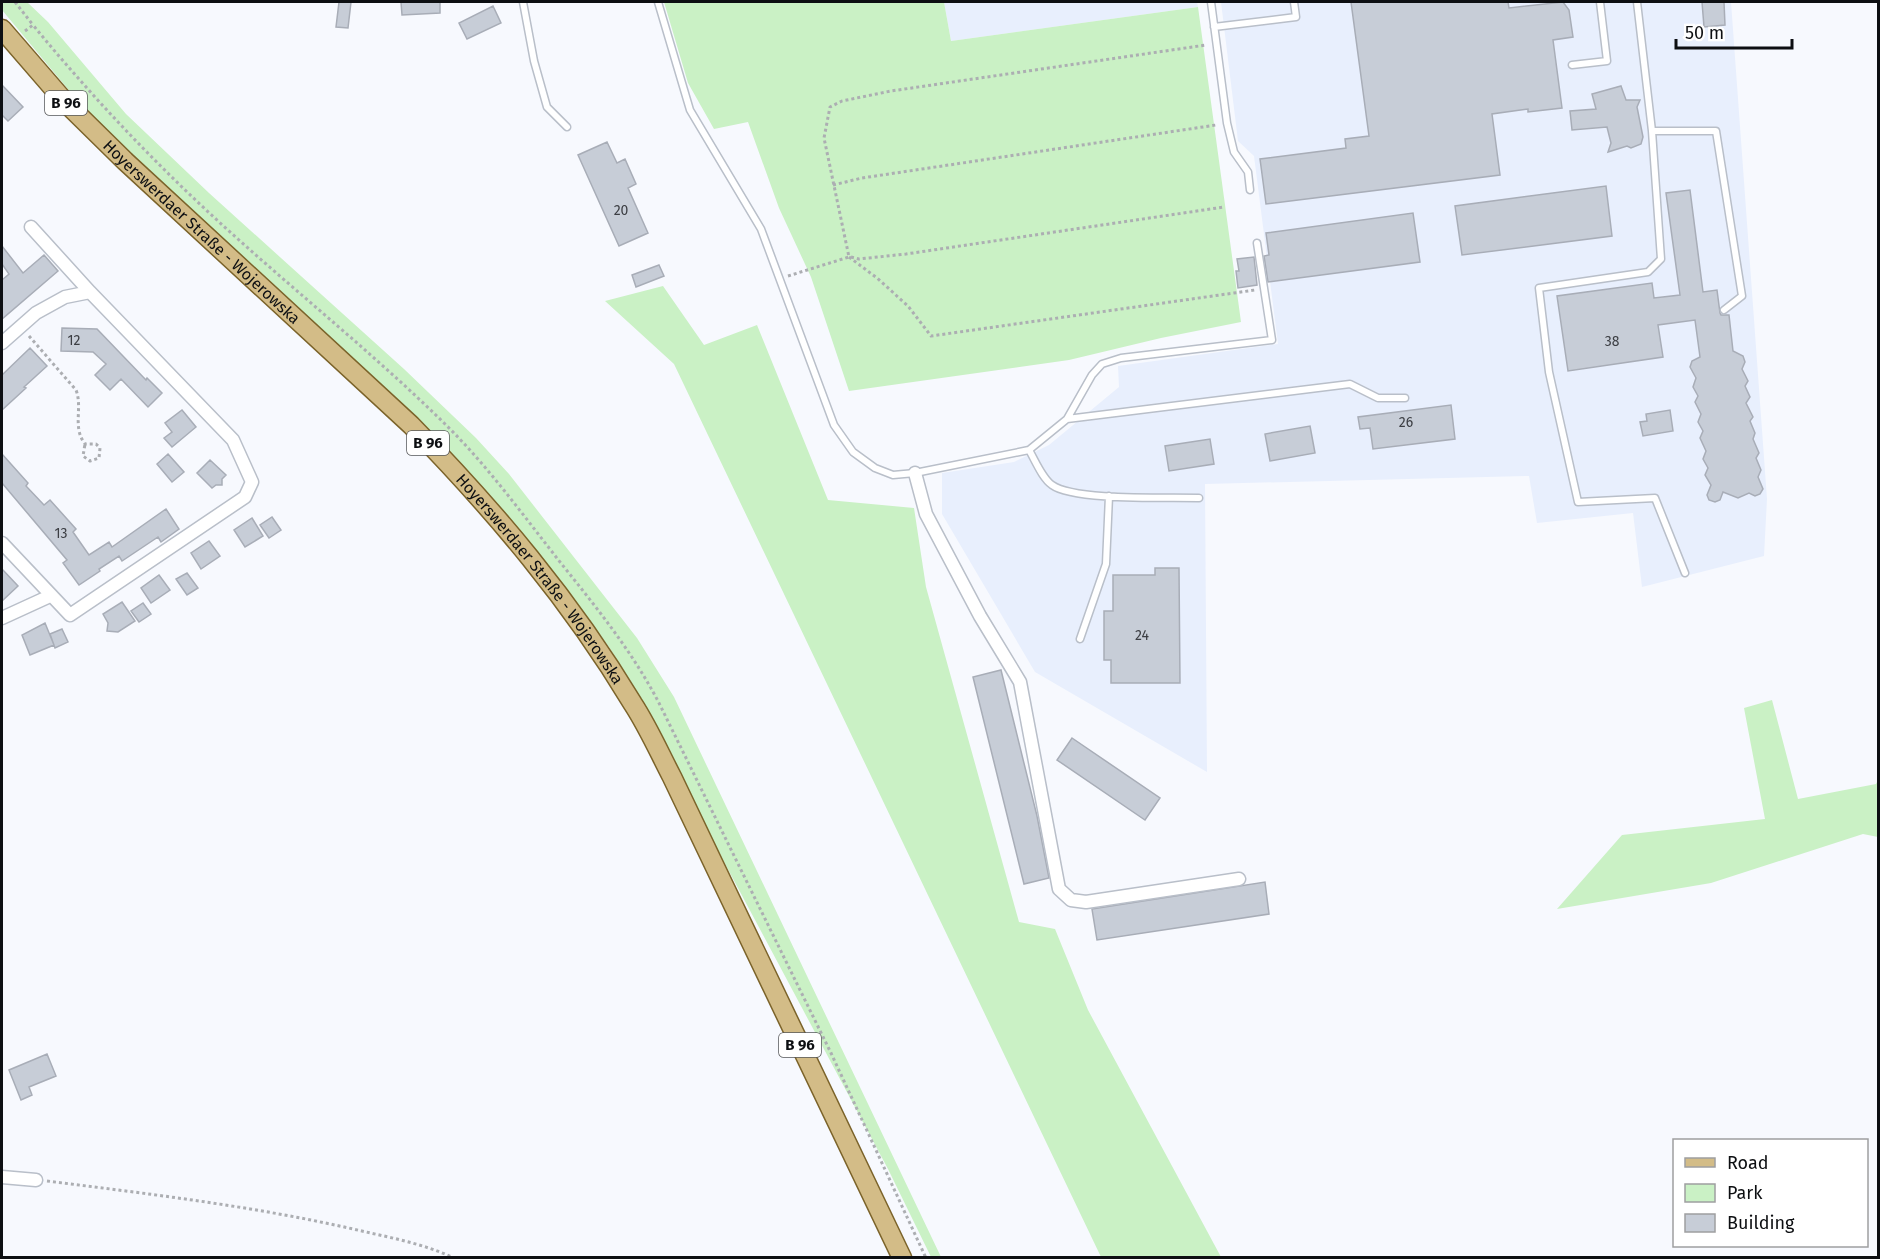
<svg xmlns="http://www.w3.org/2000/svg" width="1880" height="1259" font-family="'Fira Sans',sans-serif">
	<rect width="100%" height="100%" fill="#f7f9fe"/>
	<path fill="#e8effd" d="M 944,2 L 1197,2 L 1198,7 L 951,41 Z
		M 1221,2 L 1731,2 L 1767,499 L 1764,556 L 1642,587 L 1633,513 L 1537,523 L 1529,476 L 1205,484 L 1207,772 L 1035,672 L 942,514 L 942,473 L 1014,462 L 1049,445 L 1119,387 L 1118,366 L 1278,344 L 1254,156 L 1238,141 Z"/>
	<path fill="#caf1c5" d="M 2,2 L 27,2 L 48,22 L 126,114 L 209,193 L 404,369 L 476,438 L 509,474 L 637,638 L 674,697 L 941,1257 L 931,1257 L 888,1169 L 700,817 L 648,710 L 609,647 L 554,574 L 492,499 L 441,442 L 187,210 L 77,100 L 2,10 Z
		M 664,2 L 944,2 L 951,41 L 1198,7 L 1241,322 L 1161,338 L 1069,360 L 849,391 L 811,277 L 779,208 L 748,122 L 714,129 L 688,83 Z
		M 663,286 L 704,345 L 757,325 L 828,500 L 914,508 L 926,587 L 1019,922 L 1055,929 L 1088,1010 L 1221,1257 L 1101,1257 L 674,364 L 605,301 Z
		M 1772,700 L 1798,799 L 1876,784 L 1878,780 L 1878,837 L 1863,834 L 1711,883 L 1557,909 L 1622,835 L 1765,819 L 1744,708 Z"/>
	<path fill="#c7cdd7" stroke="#a8adb7" stroke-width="1.5" d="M 339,2 L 351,2 L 348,28 L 336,27 Z
		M 401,2 L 440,2 L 440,13 L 402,15 Z
		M 1351,2 L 1508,2 L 1509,8 L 1563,2 L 1569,10 L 1573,37 L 1553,40 L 1562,108 L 1528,112 L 1528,109 L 1492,114 L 1500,175 L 1266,204 L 1260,159 L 1346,148 L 1345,139 L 1369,136 Z
		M 1702,2 L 1724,2 L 1725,25 L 1704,27 Z
		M 493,6 L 501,23 L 467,39 L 459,23 Z
		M 2,85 L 23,107 L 8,121 L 2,115 Z
		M 1621,86 L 1626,100 L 1640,100 L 1637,107 L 1643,137 L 1641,144 L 1631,148 L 1627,146 L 1608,152 L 1611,143 L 1607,127 L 1572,130 L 1570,111 L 1596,109 L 1592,94 Z
		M 607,142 L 617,163 L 625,159 L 636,184 L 628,188 L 648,233 L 619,246 L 578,155 Z
		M 1606,186 L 1612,236 L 1462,255 L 1455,206 Z
		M 1690,190 L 1703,292 L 1717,290 L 1720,313 L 1721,315 L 1729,315 L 1733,351 L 1743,356 L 1745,362 L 1742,369 L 1748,381 L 1745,386 L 1750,397 L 1746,403 L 1753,417 L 1750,421 L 1755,433 L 1753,439 L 1759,453 L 1756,458 L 1761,470 L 1758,477 L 1763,489 L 1760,494 L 1755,496 L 1749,493 L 1738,498 L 1723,492 L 1720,500 L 1715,502 L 1709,500 L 1707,495 L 1711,485 L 1705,475 L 1708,468 L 1703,459 L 1706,451 L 1700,438 L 1703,431 L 1698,422 L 1701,414 L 1695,402 L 1698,396 L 1693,387 L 1696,378 L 1690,367 L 1692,361 L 1700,357 L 1695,320 L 1658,325 L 1663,357 L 1568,371 L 1557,296 L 1652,283 L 1654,298 L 1680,295 L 1666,193 Z
		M 1413,213 L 1420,262 L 1268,282 L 1264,256 L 1269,255 L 1266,233 Z
		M 2,246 L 23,273 L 44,255 L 58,271 L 2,319 L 2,280 L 9,274 L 2,264 Z
		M 1254,257 L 1257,285 L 1238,288 L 1236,271 L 1239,271 L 1237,259 Z
		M 659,265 L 664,276 L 636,287 L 632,275 Z
		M 62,328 L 97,329 L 146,380 L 147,378 L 162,393 L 148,407 L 121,379 L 110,390 L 95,375 L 106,364 L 93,352 L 61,351 Z
		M 30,348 L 47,366 L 24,387 L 26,388 L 2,410 L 2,375 Z
		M 1451,405 L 1455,439 L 1373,449 L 1370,428 L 1360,429 L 1358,417 Z
		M 182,410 L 196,427 L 172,447 L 164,438 L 172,432 L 165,423 Z
		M 1670,410 L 1673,431 L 1643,436 L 1640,422 L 1647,421 L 1646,414 Z
		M 1310,426 L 1315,453 L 1270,461 L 1265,434 Z
		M 1210,439 L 1214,464 L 1169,471 L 1165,446 Z
		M 2,454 L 28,483 L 26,486 L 44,505 L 50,500 L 76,529 L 73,532 L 89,555 L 109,542 L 112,547 L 166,509 L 179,529 L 161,542 L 158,537 L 122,561 L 119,556 L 99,569 L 100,571 L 79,585 L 63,563 L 67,560 L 2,483 Z
		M 168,454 L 184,472 L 172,482 L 157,464 Z
		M 210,460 L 226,475 L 222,479 L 222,485 L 216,485 L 212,488 L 197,473 Z
		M 272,517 L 281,530 L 269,538 L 260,525 Z
		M 252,518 L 263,536 L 245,547 L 234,530 Z
		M 209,541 L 220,556 L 201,569 L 191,553 Z
		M 1155,568 L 1179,568 L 1180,683 L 1111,683 L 1111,660 L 1104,660 L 1104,611 L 1113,611 L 1113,575 L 1155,575 Z
		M 2,569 L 18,586 L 2,601 Z
		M 187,573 L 198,588 L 187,595 L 176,579 Z
		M 159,575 L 170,590 L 151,603 L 141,588 Z
		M 122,602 L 135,621 L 118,632 L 107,631 L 108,623 L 103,614 Z
		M 143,603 L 151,614 L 139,622 L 131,611 Z
		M 45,623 L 54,645 L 30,655 L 22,635 Z
		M 62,629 L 68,642 L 55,648 L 50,634 Z
		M 1001,670 L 1037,816 L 1049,878 L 1024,884 L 973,677 Z
		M 1072,738 L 1160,798 L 1145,820 L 1057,760 Z
		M 1265,882 L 1269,914 L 1097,940 L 1092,909 Z
		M 47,1054 L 56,1076 L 29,1087 L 32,1095 L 21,1100 L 9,1070 Z"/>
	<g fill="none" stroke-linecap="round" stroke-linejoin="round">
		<defs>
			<path id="lane" d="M 523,2 L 534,61 L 547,107 L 567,127
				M 658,2 L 690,110 L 761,229 L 834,425 L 853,452 L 875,468 L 893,475 L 915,473 L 1029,450 C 1035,460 1042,478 1052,485 C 1074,501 1168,497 1199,498
				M 1211,2 L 1227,123 L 1234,152 L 1248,172 L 1250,190
				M 1637,2 L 1652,131 L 1716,131 L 1742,296 L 1724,310
				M 1214,27 L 1296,17 L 1294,2
				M 1572,65 L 1607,61 L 1600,2
				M 1652,131 L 1661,259 L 1648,272 L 1539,288 L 1549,372 L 1578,502 L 1655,498 L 1685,573
				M 1067,419 L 1092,375 L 1102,364 L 1121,358 L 1272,340 L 1257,243
				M 1029,450 L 1067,419 L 1350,384 L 1378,398 L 1405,398
				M 1080,639 L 1106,564 L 1109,496"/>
			<path id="street" d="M 2,343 L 36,313 L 65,297 L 90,292
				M 915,473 L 926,514 L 980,616 L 1020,682 L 1059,889 L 1071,900 L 1086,902 L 1239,879
				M 2,543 L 70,615 L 245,497 L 252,482 L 233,440 L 90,292 L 31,227
				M 2,618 L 50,596
				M 2,1177 L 36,1180"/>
			<g id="primary">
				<path id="s1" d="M 2,29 L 66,103 L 125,161 L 411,425 C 495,511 571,601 633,704 C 648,727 659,752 672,777 L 902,1258"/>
			</g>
		</defs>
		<use href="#lane" stroke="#b9bfc9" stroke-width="9"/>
		<use href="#street" stroke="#b9bfc9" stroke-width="15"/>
		<use href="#primary" stroke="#7b632a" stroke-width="21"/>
		<path stroke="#acaeb2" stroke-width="3" stroke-dasharray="3 3" stroke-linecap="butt" d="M 15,2 L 33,25
			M 25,31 L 33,25 C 96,102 165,174 239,240 C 307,301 379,359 444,423 C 487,465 523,515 560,562 C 596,607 632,651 659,703 L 831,1053 L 926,1258
			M 833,185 L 862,178 L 1216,125
			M 849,257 L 877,278 L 908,306 L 931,336 L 1255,290
			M 851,257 L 859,259 L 906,254 L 1224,207
			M 788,276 L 849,257 L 824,138 L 830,107 L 842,101 L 891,91 L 1206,45
			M 29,336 L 76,390 C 83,408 72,427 85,444 L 96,444 L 100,448 L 99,458 L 90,461 L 83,456 L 85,444
			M 47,1181 C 150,1194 252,1206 353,1229 C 387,1237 422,1243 454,1258"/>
		<use href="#lane" stroke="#fff" stroke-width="6"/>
		<use href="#street" stroke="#fff" stroke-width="12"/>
		<use href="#primary" stroke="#d3bc87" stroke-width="18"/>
	</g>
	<g text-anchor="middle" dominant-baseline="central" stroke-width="4.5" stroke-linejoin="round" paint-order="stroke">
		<g font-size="14" fill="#3c3e43">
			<text x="621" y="210">20</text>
			<text x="74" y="340">12</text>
			<text x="1612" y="341">38</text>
			<text x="1406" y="422">26</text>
			<text x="61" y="533">13</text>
			<text x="1142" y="635">24</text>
		</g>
		<g fill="#fff" stroke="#565759" stroke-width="1.5">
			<rect x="45" y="91" width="42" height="24" rx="4.5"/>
			<rect x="407" y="431" width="42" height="24" rx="4.5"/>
			<rect x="779" y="1033" width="42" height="24" rx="4.5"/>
		</g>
		<g font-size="15" font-weight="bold" fill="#0d0f12">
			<text x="66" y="103">B 96</text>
			<text x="428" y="443">B 96</text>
			<text x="800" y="1045">B 96</text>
		</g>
		<g font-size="16" fill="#0d0f12" stroke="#fff">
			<text stroke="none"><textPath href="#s1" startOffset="285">Hoyerswerdaer Straße - Wojerowska</textPath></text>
			<text stroke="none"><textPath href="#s1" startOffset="771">Hoyerswerdaer Straße - Wojerowska</textPath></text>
		</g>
	</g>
	<rect width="1880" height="1259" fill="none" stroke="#0d0f12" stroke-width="6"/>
	<rect x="1673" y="1139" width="195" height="108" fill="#ffffff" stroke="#9e9fa0" stroke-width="1.5"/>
	<rect x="1685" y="1158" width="30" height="9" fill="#d3bc87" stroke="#9e9fa0" stroke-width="1.5"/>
	<text x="1727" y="1169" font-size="18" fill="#0d0f12">Road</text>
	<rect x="1685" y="1184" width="30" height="18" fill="#caf1c5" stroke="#9e9fa0" stroke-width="1.5"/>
	<text x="1727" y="1199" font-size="18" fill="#0d0f12">Park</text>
	<rect x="1685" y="1214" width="30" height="18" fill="#c7cdd7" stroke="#9e9fa0" stroke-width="1.5"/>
	<text x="1727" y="1229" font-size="18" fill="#0d0f12">Building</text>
	<path d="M1676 39v9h116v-9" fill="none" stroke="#0d0f12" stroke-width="3"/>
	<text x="1685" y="39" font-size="18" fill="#0d0f12" stroke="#ffffff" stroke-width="4.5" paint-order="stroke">50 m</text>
</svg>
